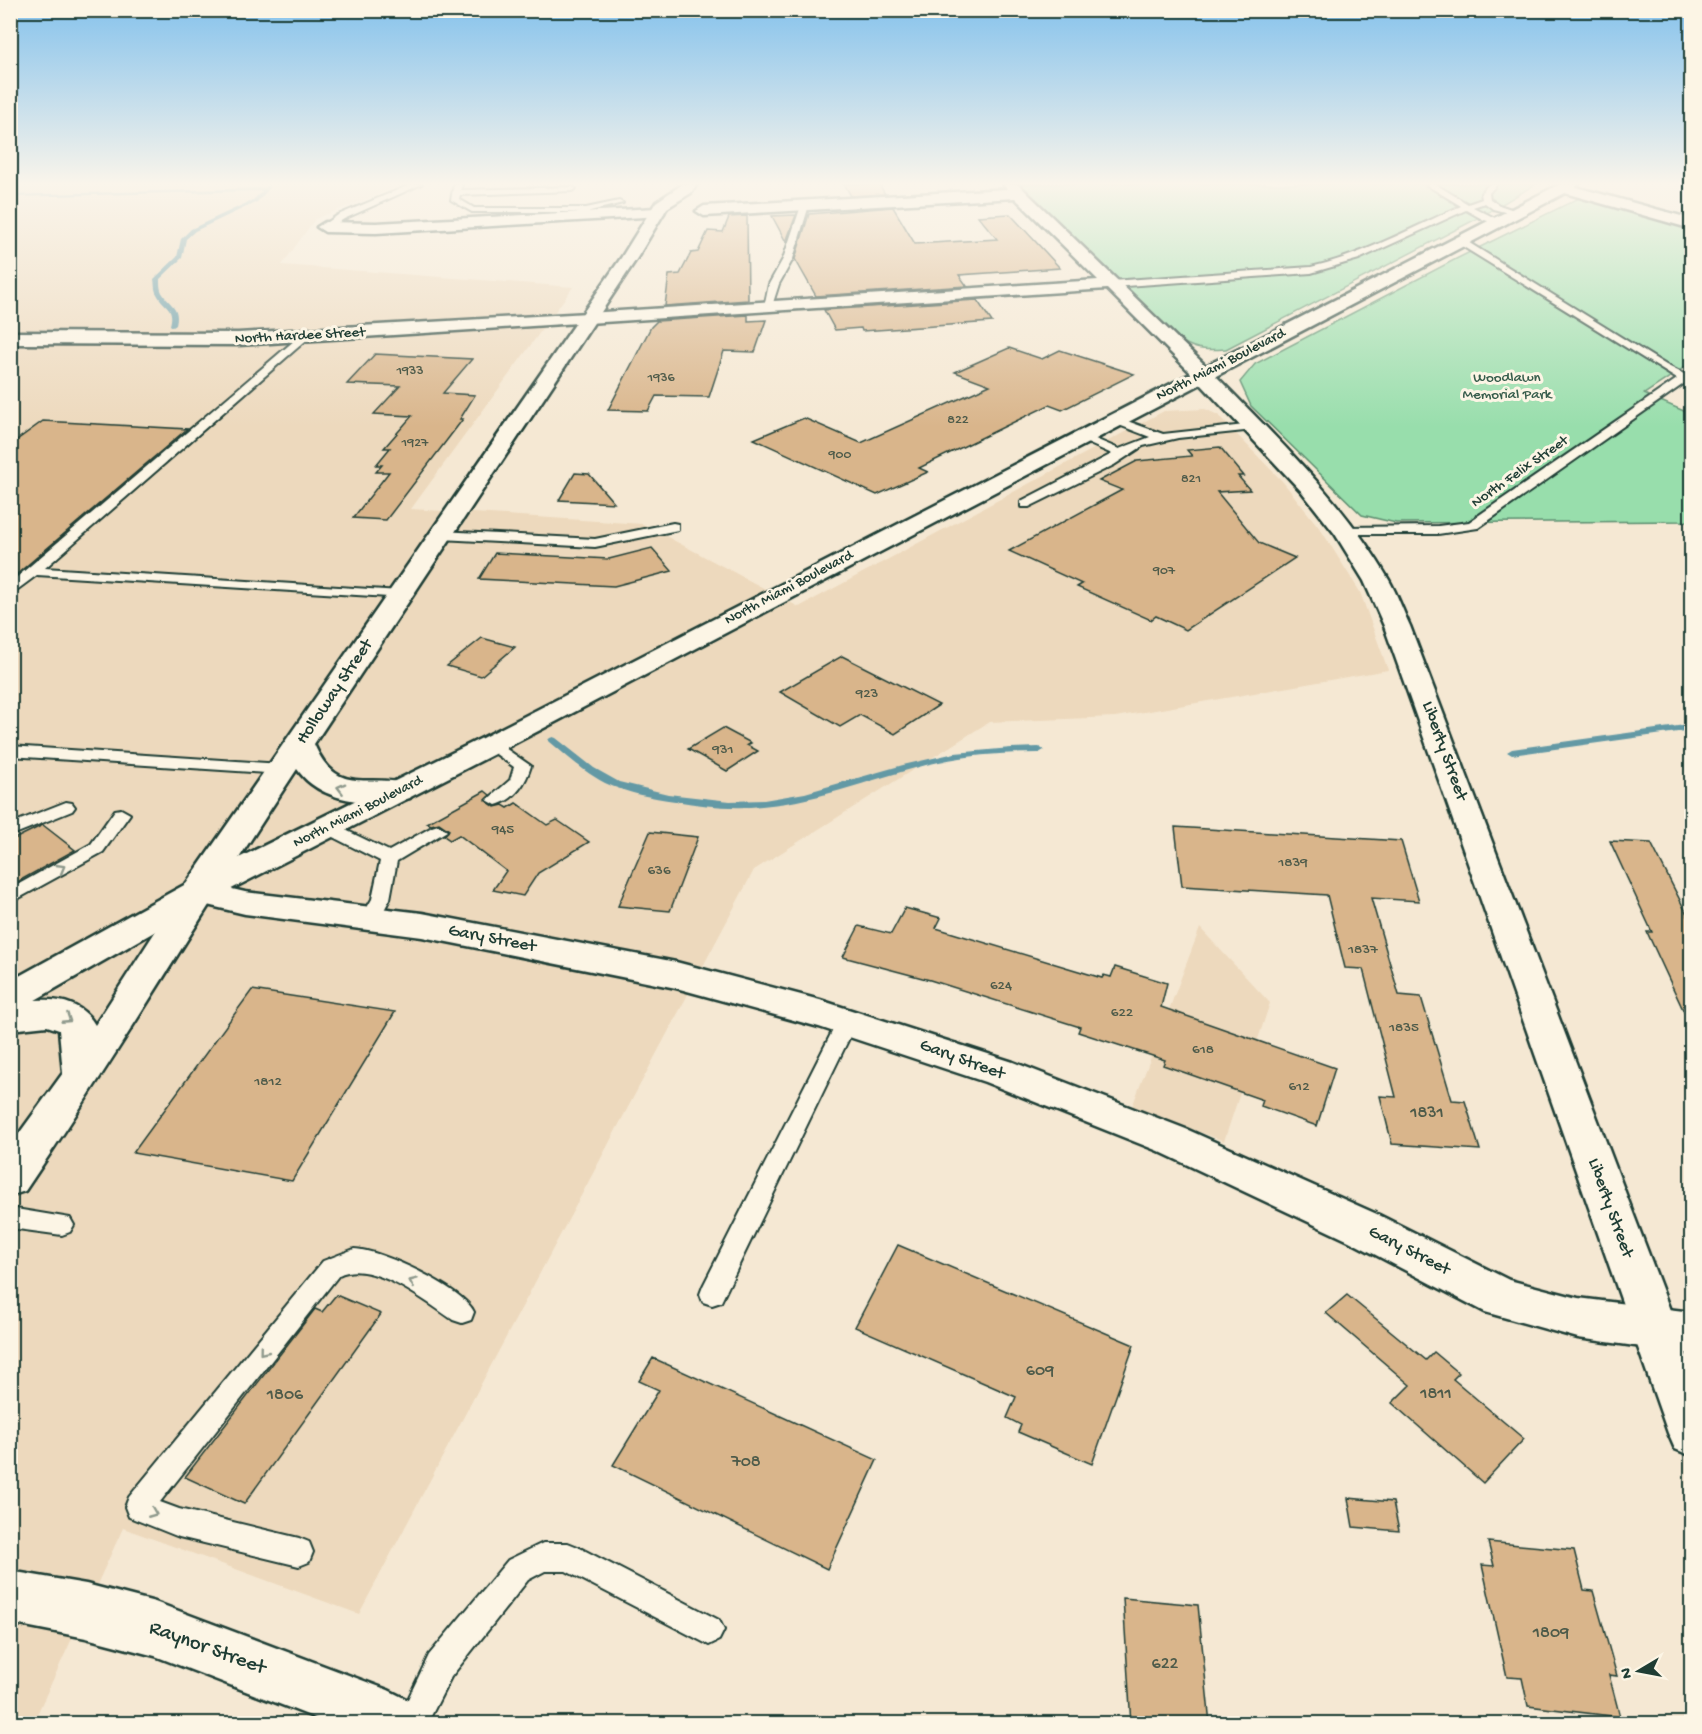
<svg xmlns="http://www.w3.org/2000/svg" width="1702" height="1734" font-family="'Gochi Hand',sans-serif">
	<rect width="100%" height="100%" fill="#f5e8d3"/>
	<filter id="ink" filterUnits="userSpaceOnUse"><feTurbulence type="fractalNoise" baseFrequency=".0167" numOctaves="2"/><feDisplacementMap in="SourceGraphic" scale="12" xChannelSelector="R" yChannelSelector="G"/><feConvolveMatrix kernelMatrix="1 2 1 2 8 2 1 2 1" color-interpolation-filters="sRGB"/></filter>
	<g filter="url(#ink)">
		<path fill="#edd9bd" d="M 60,184 L 404,184 L 315,219 L 282,265 L 573,287 L 411,509 L 643,524 L 799,607 L 1164,411 L 1205,409 L 1218,415 L 1283,482 L 1321,530 L 1360,592 L 1388,670 L 1115,717 L 989,722 L 754,870 L 359,1614 L 123,1528 L 33,1723 L 11,1723 L 10,356 L 29,334 L 11,332 L 11,186 Z
			M 1200,928 L 1270,1003 L 1224,1141 L 1132,1107 Z"/>
		<path fill="#98deac" stroke="#5c8e70" stroke-width="1.5" d="M 1017,184 L 1536,184 L 1480,217 L 1226,349 C 1211,350 1197,351 1183,342 Z
			M 1579,198 L 1691,229 L 1691,363 L 1644,394 L 1691,414 L 1691,521 L 1396,523 L 1362,515 L 1251,406 L 1240,382 L 1255,364 L 1458,258 Z"/>
		<g fill="none" stroke-linecap="round" stroke-linejoin="round">
			<path fill="#6399a5" fill-rule="evenodd" d="M 266,186 L 270,186 L 269,189 L 257,202 L 195,231 L 186,239 L 182,258 L 160,279 C 160,285 160,290 163,294 C 171,307 180,306 176,325 L 173,327 L 170,325 C 175,306 164,308 157,294 C 154,289 155,284 154,279 L 177,257 L 181,239 L 191,229 L 253,200 L 262,191 L 10,197 L 10,195 L 265,188 Z
				M 1692,724 L 1692,730 L 1512,755 L 1507,752 L 1512,749 Z
				M 553,737 L 556,738 L 594,768 L 619,782 L 668,794 L 730,801 L 764,800 L 805,793 L 903,765 L 955,753 L 1011,748 L 1039,747 L 1044,750 L 1039,753 C 1005,753 972,755 939,762 C 880,775 823,801 762,806 C 733,809 704,806 675,801 C 652,798 626,793 605,783 C 584,772 567,756 550,742 L 548,740 L 550,738 Z"/>
		</g>
		<path fill="#d9b58b" stroke="#1f3d34" stroke-width="1.5" d="M 844,184 L 879,184 L 885,194 L 851,196 Z
			M 893,207 L 915,244 L 997,239 L 978,216 L 1010,214 L 1060,268 L 959,275 L 967,286 L 816,296 L 795,259 L 809,214 Z
			M 796,215 L 786,242 L 772,216 Z
			M 747,216 L 748,300 L 665,306 L 669,275 L 680,274 L 691,253 L 698,252 L 708,231 L 723,232 L 729,217 Z
			M 977,300 L 992,322 L 862,331 L 861,328 L 835,330 L 824,310 Z
			M 748,315 L 748,321 L 766,320 L 755,352 L 724,351 L 709,397 L 656,396 L 648,411 L 608,410 L 651,327 L 657,321 Z
			M 1009,348 L 1042,359 L 1060,350 L 1134,374 L 1062,410 L 1049,405 L 919,468 L 928,472 L 877,495 L 754,439 L 804,418 L 861,443 L 990,385 L 955,372 Z
			M 375,354 L 472,359 L 443,393 L 475,395 L 460,419 L 463,419 L 386,520 L 353,518 L 389,472 L 376,472 L 382,465 L 376,465 L 390,448 L 384,448 L 412,416 L 374,414 L 400,386 L 347,384 Z
			M 43,421 L 187,429 L 10,580 L 10,445 Z
			M 1220,447 L 1244,476 L 1238,476 L 1250,490 L 1217,492 L 1259,543 L 1295,558 L 1186,630 L 1156,616 L 1151,620 L 1077,587 L 1082,584 L 1009,551 L 1122,490 L 1099,481 L 1137,461 L 1192,456 L 1187,450 Z
			M 575,473 L 589,474 L 614,503 L 559,500 Z
			M 652,548 L 672,571 L 614,586 L 479,579 L 495,553 L 609,559 Z
			M 482,638 L 515,647 L 481,676 L 447,666 Z
			M 842,656 L 939,705 L 895,734 L 860,715 L 840,727 L 780,692 Z
			M 723,728 L 751,743 L 747,745 L 758,751 L 727,771 L 688,749 Z
			M 485,791 L 490,795 L 485,800 L 495,807 L 503,805 L 508,808 L 516,803 L 547,825 L 557,820 L 589,842 L 538,873 L 523,896 L 493,890 L 506,871 L 459,835 L 450,840 L 444,836 L 449,830 L 439,823 L 431,825 L 427,823 Z
			M 43,825 L 75,850 L 10,886 L 10,841 Z
			M 1175,827 L 1401,841 L 1419,901 L 1371,898 L 1399,995 L 1421,997 L 1452,1100 L 1465,1101 L 1480,1150 L 1392,1144 L 1380,1096 L 1396,1097 L 1363,969 L 1345,968 L 1327,895 L 1182,886 Z
			M 650,832 L 698,837 L 670,911 L 618,906 Z
			M 1610,841 L 1651,843 L 1692,924 L 1692,1029 L 1647,932 L 1652,932 Z
			M 905,908 L 941,918 L 936,928 L 1102,978 L 1104,975 L 1111,977 L 1115,967 L 1167,983 L 1161,1007 L 1335,1068 L 1317,1126 L 1261,1106 L 1263,1100 L 1163,1065 L 1165,1060 L 1078,1032 L 1080,1027 L 930,980 L 843,957 L 859,926 L 891,934 Z
			M 252,990 L 395,1012 L 292,1181 L 133,1153 Z
			M 898,1245 L 1134,1345 L 1092,1464 L 1018,1432 L 1021,1425 L 1007,1418 L 1016,1397 L 855,1327 Z
			M 336,1295 L 381,1314 L 244,1504 L 185,1477 L 315,1309 L 322,1312 Z
			M 1347,1295 L 1426,1360 L 1434,1352 L 1459,1373 L 1453,1379 L 1524,1439 L 1483,1483 L 1392,1403 L 1410,1385 L 1326,1313 Z
			M 653,1358 L 877,1460 L 827,1569 L 613,1465 L 659,1390 L 639,1381 Z
			M 1348,1498 L 1393,1502 L 1399,1531 L 1353,1527 Z
			M 1488,1542 L 1574,1550 L 1584,1590 L 1593,1591 L 1617,1676 L 1609,1675 L 1620,1717 L 1528,1706 L 1522,1678 L 1507,1677 L 1482,1565 L 1494,1566 Z
			M 1123,1598 L 1198,1605 L 1210,1724 L 1131,1724 Z"/>
		<g fill="none" stroke-linecap="round" stroke-linejoin="round">
			<defs>
				<path id="lane" d="M 412,184 L 422,184 L 344,219 L 328,229 L 321,227 L 338,215 Z
					M 454,184 L 462,184 L 461,190 L 572,187 L 576,189 L 572,191 L 460,195 L 459,199 L 474,208 L 586,208 L 619,201 L 623,203 L 586,212 L 472,212 L 451,200 Z
					M 1425,184 L 1435,184 L 1468,204 L 1482,199 L 1481,193 L 1489,184 L 1497,184 L 1489,193 L 1490,199 L 1499,205 L 1520,212 L 1516,215 L 1493,209 L 1485,203 L 1473,207 L 1499,220 L 1499,224 L 1484,220 L 1466,210 L 1359,259 L 1311,273 L 1111,287 L 1106,284 L 1111,281 L 1311,267 C 1364,255 1411,228 1461,206 Z
					M 802,203 L 809,205 L 793,259 L 779,284 L 772,306 L 764,308 L 769,284 L 783,259 Z
					M 1457,239 L 1463,239 L 1666,365 L 1684,374 L 1692,370 L 1692,378 L 1478,528 L 1438,534 L 1340,534 L 1340,528 L 1345,527 L 1438,526 L 1469,522 L 1677,379 L 1457,243 Z
					M 302,334 L 311,336 L 45,568 L 400,591 L 407,595 L 405,598 L 37,575 L 10,595 L 10,583 Z
					M 1111,418 L 1119,418 L 1163,434 L 1254,424 L 1260,427 L 1254,430 L 1178,438 L 1143,446 L 1114,465 L 1029,507 L 1021,507 L 1021,501 L 1112,454 L 1078,439 L 1078,435 L 1086,435 L 1119,449 L 1150,437 L 1111,422 Z
					M 673,523 L 678,524 L 678,530 L 595,547 L 441,539 L 434,535 L 441,531 L 595,539 Z
					M 492,739 L 531,766 C 526,783 515,800 496,805 L 487,800 L 510,780 L 514,767 L 486,747 L 484,744 Z
					M 10,746 L 282,764 L 290,769 L 282,774 L 10,756 Z
					M 66,802 L 72,803 L 75,807 L 72,811 L 10,836 L 10,824 Z
					M 121,809 L 130,814 L 103,852 L 10,903 L 10,889 L 91,844 L 115,810 Z
					M 329,822 L 389,851 L 432,827 L 438,825 L 447,831 L 397,861 L 390,899 L 377,923 L 363,923 L 361,918 L 372,899 L 380,861 L 323,832 L 320,828 Z
					M 847,1015 L 854,1017 L 857,1022 L 721,1302 L 712,1305 L 703,1302 L 700,1294 L 703,1286 L 837,1022 L 840,1017 Z
					M 10,1208 L 70,1218 L 74,1225 L 70,1232 L 62,1235 L 10,1228 Z
					M 354,1249 C 380,1249 464,1289 474,1312 L 471,1320 L 462,1323 L 453,1320 C 427,1302 370,1258 339,1275 L 160,1502 L 179,1509 L 299,1538 L 309,1542 L 313,1552 L 309,1562 L 299,1566 L 179,1537 L 129,1517 L 125,1507 L 129,1497 L 323,1261 Z
					M 543,1543 L 568,1543 L 578,1547 L 719,1620 L 724,1630 L 719,1640 L 709,1645 L 566,1571 L 545,1571 L 528,1580 L 451,1677 L 427,1724 L 396,1724 L 429,1655 L 508,1560 Z"/>
				<path id="street" d="M 1003,184 L 1018,184 L 1210,370 L 1213,374 L 1210,378 L 1196,378 L 1107,289 L 588,323 L 579,318 L 588,313 L 1098,280 L 1015,198 L 704,216 L 696,211 L 704,206 L 1007,189 Z
					M 656,208 L 661,210 L 664,213 L 661,216 L 376,233 L 325,232 L 317,227 L 325,222 L 376,223 Z
					M 198,881 L 245,892 L 422,913 L 676,962 L 820,1000 L 1013,1062 L 1186,1129 L 1379,1215 L 1509,1280 L 1578,1298 L 1692,1312 L 1692,1354 L 1578,1338 L 1485,1312 L 1349,1241 L 1158,1151 L 985,1082 L 819,1027 L 676,988 L 422,937 L 245,914 L 186,900 L 181,892 L 186,884 Z
					M 10,1571 L 86,1584 L 155,1602 L 388,1690 L 416,1704 L 424,1724 L 331,1724 L 155,1656 L 86,1638 L 10,1623 Z"/>
				<path id="secondary" d="M 1560,184 L 1578,184 L 1576,187 L 1692,219 L 1692,229 L 1565,193 L 1216,376 C 1278,440 1344,502 1389,580 C 1397,594 1403,611 1410,626 L 1692,1368 L 1692,1456 L 1675,1449 L 1668,1433 L 1430,755 L 1384,626 L 1364,581 L 1335,534 L 1302,492 L 1201,384 L 502,750 L 210,900 L 23,1007 L 10,1011 L 10,981 L 186,884 L 482,738 Z
					M 588,313 L 597,318 L 594,322 L 238,345 L 10,344 L 10,332 L 238,333 Z"/>
				<path id="primary" d="M 683,184 L 697,184 L 691,193 L 667,208 L 637,258 L 314,744 C 337,797 366,773 410,784 L 414,791 L 410,798 C 373,807 320,803 297,769 C 204,909 119,1053 25,1191 L 10,1196 L 10,1146 L 63,1073 L 59,1030 L 47,1026 L 10,1030 L 10,1002 C 42,999 77,994 95,1025 L 186,884 L 621,258 L 656,202 Z"/>
			</defs>
			<use href="#lane" stroke="#1f3d34" stroke-width="4"/>
			<use href="#street" stroke="#1f3d34" stroke-width="5"/>
			<use href="#secondary" stroke="#1f3d34" stroke-width="5"/>
			<use href="#primary" stroke="#1f3d34" stroke-width="5"/>
			<use href="#lane" fill="#fcf5e5" fill-rule="evenodd"/>
			<use href="#street" fill="#fcf5e5" fill-rule="evenodd"/>
			<use href="#secondary" fill="#fcf5e5" fill-rule="evenodd"/>
			<use href="#primary" fill="#fcf5e5" fill-rule="evenodd"/>
		</g>
		<defs><path id="oneway-chevron" d="M-2-3.5L2.5 0L-2 3.5" fill="none" stroke-width="1.6" stroke-linecap="round" stroke-linejoin="round" transform="scale(1.5)"/></defs>
		<g stroke="#8e998c">
			<use href="#oneway-chevron" transform="translate(341 788) rotate(-166)"/>
			<use href="#oneway-chevron" transform="translate(61 868) rotate(-30)"/>
			<use href="#oneway-chevron" transform="translate(67 1019) rotate(33)"/>
			<use href="#oneway-chevron" transform="translate(413 1282) rotate(-157)"/>
			<use href="#oneway-chevron" transform="translate(263 1351) rotate(129)"/>
			<use href="#oneway-chevron" transform="translate(153 1513) rotate(22)"/>
		</g>
	</g>
	<linearGradient id="sky" x2="0" y2="1"><stop stop-color="#85c2ec"/><stop offset="0.43" stop-color="#faf5eb"/><stop offset="1" stop-color="#faf5eb" stop-opacity="0"/></linearGradient>
	<rect width="1702" height="427" fill="url(#sky)"/>
	<g text-anchor="middle" dominant-baseline="central" stroke-width="6" stroke-linejoin="round" paint-order="stroke">
		<g font-size="14" fill="#4e5b4a">
			<text x="410" y="371">1933</text>
			<text x="661" y="378">1936</text>
			<text x="958" y="420">822</text>
			<text x="415" y="443">1927</text>
			<text x="840" y="455">900</text>
			<text x="1191" y="479">821</text>
			<text x="1164" y="571">907</text>
		</g>
		<g font-size="15" fill="#1f3d34" stroke="#fcf5e5">
			<text transform="translate(300 336) rotate(-3)">North Hardee Street</text>
			<text transform="translate(1221 365) rotate(-27)">North Miami Boulevard</text>
			<text transform="translate(1520 472) rotate(-35)">North Felix Street</text>
			<text transform="translate(789 588) rotate(-28)">North Miami Boulevard</text>
			<text transform="translate(358 812) rotate(-27)">North Miami Boulevard</text>
		</g>
		<g font-size="15" fill="#375d4c" stroke="#fcf5e5">
			<text x="1507" y="378">Woodlawn<tspan x="1507" dy="17">Memorial Park</tspan></text>
		</g>
		<g font-size="15" fill="#4e5b4a">
			<text x="867" y="694">923</text>
			<text x="723" y="750">931</text>
			<text x="503" y="830">945</text>
			<text x="1293" y="863">1839</text>
			<text x="659" y="871">636</text>
			<text x="1363" y="950">1837</text>
			<text x="1001" y="986">624</text>
			<text x="1122" y="1013">622</text>
			<text x="1404" y="1028">1835</text>
			<text x="1203" y="1050">618</text>
			<text x="268" y="1082">1812</text>
			<text x="1299" y="1087">612</text>
		</g>
		<g font-size="18" fill="#1f3d34" stroke="#fcf5e5">
			<text transform="translate(335 692) rotate(-56)">Holloway Street</text>
			<text transform="translate(1444 751) rotate(70)">Liberty Street</text>
			<text transform="translate(492 939) rotate(11)">Gary Street</text>
			<text transform="translate(962 1060) rotate(20)">Gary Street</text>
			<text transform="translate(1610 1208) rotate(70)">Liberty Street</text>
			<text transform="translate(1409 1251) rotate(27)">Gary Street</text>
		</g>
		<g font-size="18" fill="#4e5b4a">
			<text x="1427" y="1113">1831</text>
			<text x="1040" y="1371">609</text>
			<text x="1436" y="1394">1811</text>
			<text x="285" y="1395">1806</text>
			<text x="746" y="1462">708</text>
			<text x="1551" y="1633">1809</text>
			<text x="1165" y="1664">622</text>
		</g>
		<g font-size="21" fill="#1f3d34" stroke="#fcf5e5">
			<text transform="translate(207 1649) rotate(20)">Raynor Street</text>
		</g>
	</g>
	<rect width="1702" height="1734" fill="none" stroke="#fcf5e5" stroke-width="36"/>
	<rect x="18" y="18" width="1666" height="1698" fill="none" stroke="#1f3d34" stroke-width="2" filter="url(#ink)"/>
	<g transform="translate(1639 1671) rotate(260)" stroke="#fcf5e5" stroke-width="4.5" paint-order="stroke">
	<path d="M0-4.5L10 22L0 15L-10 22Z" fill="#1f3d34"/>
	<text y="-9" font-size="16" font-weight="bold" text-anchor="middle" fill="#1f3d34">N</text>
	</g>
</svg>
